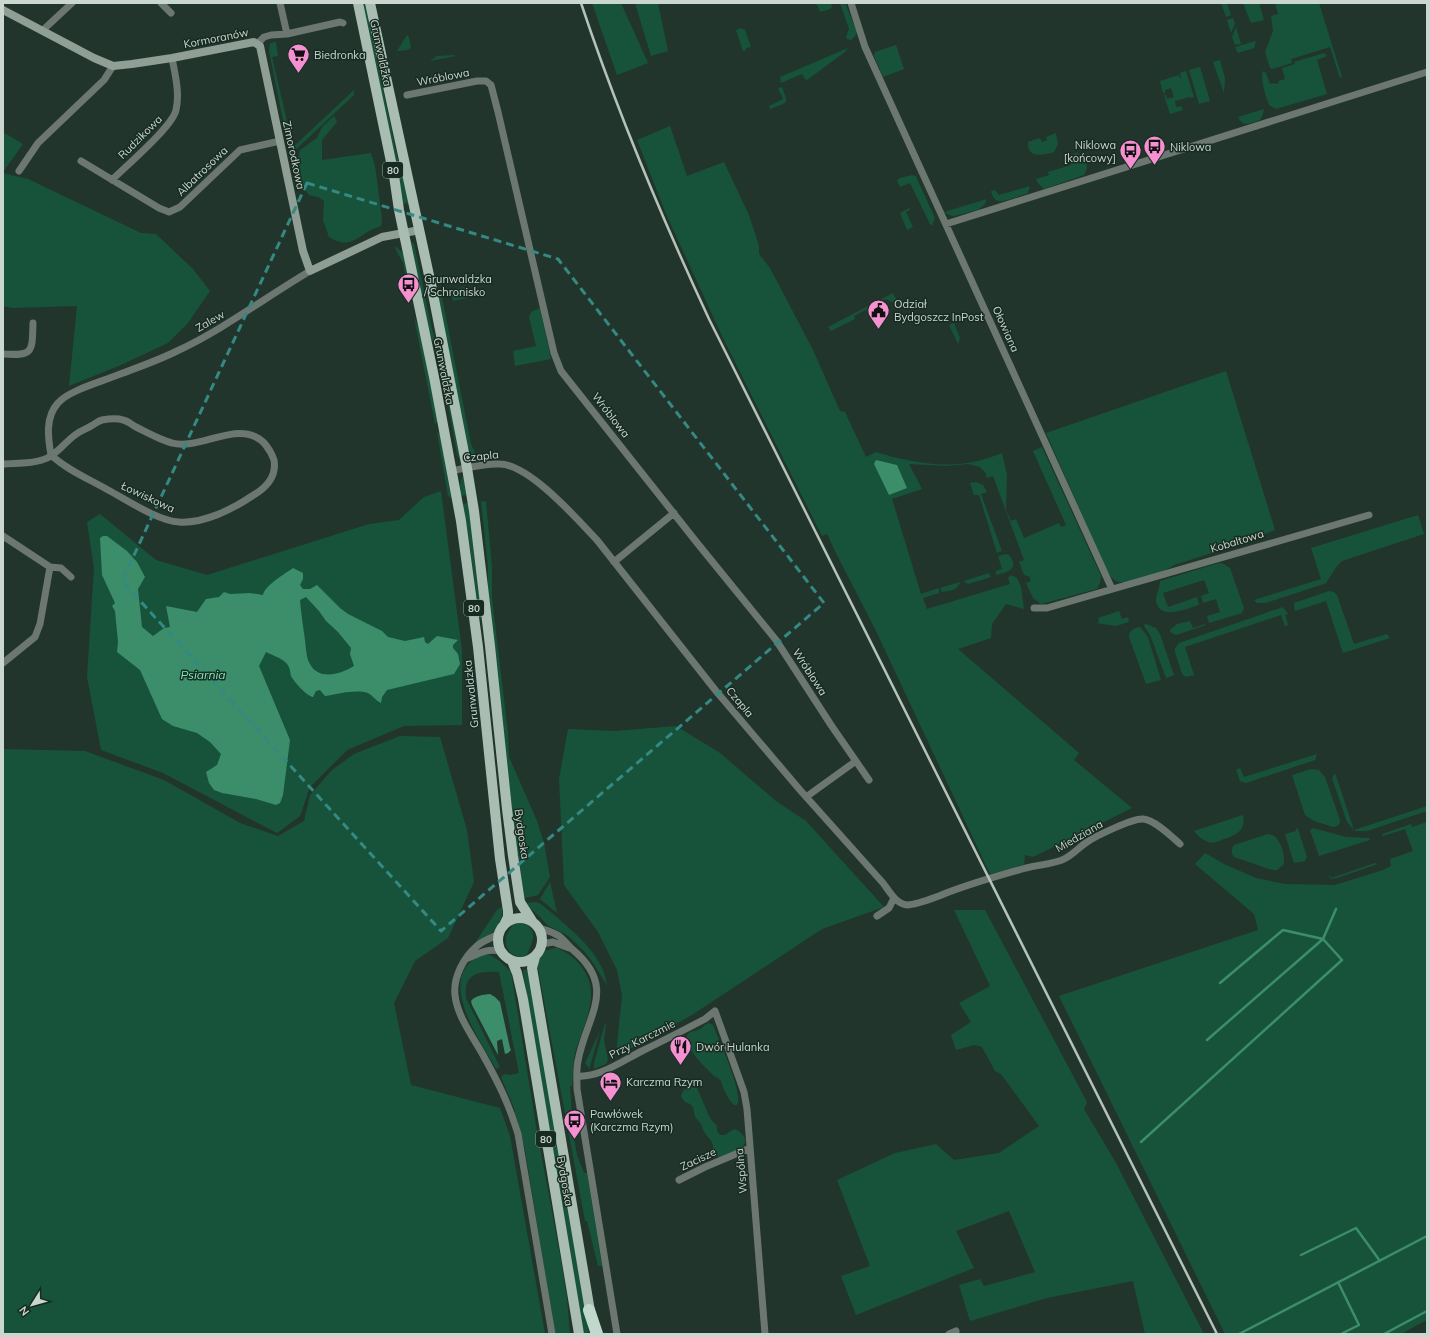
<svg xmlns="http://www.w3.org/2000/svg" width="1430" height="1337" font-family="Mulish,sans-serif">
	<rect width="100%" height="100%" fill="#22352c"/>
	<path fill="#17533b" d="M 362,3 L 365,3 L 395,147 L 409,203 L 403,204 Z
		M 592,3 L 621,3 L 648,63 L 617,75 Z
		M 635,3 L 658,3 L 668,51 L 651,56 Z
		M 815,3 L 831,3 L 832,7 L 830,9 L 820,12 L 817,4 L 816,6 Z
		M 840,3 L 845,3 L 857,32 L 855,36 L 851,40 L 847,39 L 846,37 L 849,29 Z
		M 1221,3 L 1227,3 L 1231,15 L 1226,17 Z
		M 1243,3 L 1259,3 L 1264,20 L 1251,23 Z
		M 1275,3 L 1319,3 L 1342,77 L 1340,78 L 1330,47 L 1291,59 L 1292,63 L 1272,69 L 1270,68 L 1265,52 L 1273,31 L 1271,16 L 1278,14 Z
		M 1233,18 L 1235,24 L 1231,33 L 1227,20 Z
		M 1236,27 L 1241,44 L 1235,45 L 1232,37 Z
		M 741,28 L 745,30 L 751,47 L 746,48 L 746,50 L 743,51 L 736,30 Z
		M 407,35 L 409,37 L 411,48 L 407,50 L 397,51 Z
		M 1256,41 L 1254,48 L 1238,53 L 1235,47 Z
		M 276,42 L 278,56 L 272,57 L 293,147 L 354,90 L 354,95 L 290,155 L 269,51 L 270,43 Z
		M 896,45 L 904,69 L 883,77 L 874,56 L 875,52 Z
		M 848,48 L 845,52 L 807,80 L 805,79 L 802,74 L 781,83 L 780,77 Z
		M 1324,53 L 1327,56 L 1317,60 L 1327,94 L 1276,109 C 1276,109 1271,106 1270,106 C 1266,100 1260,77 1263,71 L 1266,73 L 1270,84 L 1274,83 L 1275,84 L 1279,83 L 1278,81 L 1285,79 L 1282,68 L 1295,64 L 1294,62 Z
		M 453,55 L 456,56 L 430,61 L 437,56 Z
		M 1220,60 L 1225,78 L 1224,93 L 1213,62 Z
		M 1200,67 L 1210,101 L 1199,104 L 1189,70 Z
		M 1186,71 L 1194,97 L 1190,98 L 1190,97 L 1175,101 L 1176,107 L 1181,106 L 1183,110 L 1170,114 L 1164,95 L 1166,95 L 1167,99 L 1174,97 L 1171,88 L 1165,90 L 1165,93 L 1163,93 L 1160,81 L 1179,75 L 1180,78 L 1181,78 L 1180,73 Z
		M 782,87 L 786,98 L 786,102 L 783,104 L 770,109 L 769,106 L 783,99 L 778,88 Z
		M 1264,109 L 1263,114 L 1260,120 C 1251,123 1243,128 1238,117 Z
		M 334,116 L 337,122 L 322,140 L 322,160 L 371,153 L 375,166 L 382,219 L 381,226 C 377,228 372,229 369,231 C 353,241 347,248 329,237 L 323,220 L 324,201 L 318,197 L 309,195 L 302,185 L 297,168 L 300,150 L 317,138 L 322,127 Z
		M 670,126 L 687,176 L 724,162 L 749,215 L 759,246 L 759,254 L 770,268 L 813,350 L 840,411 L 845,412 L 866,457 L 876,452 C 908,462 945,469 978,461 C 986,459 994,456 1002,453 L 1007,475 L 1006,510 L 1011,521 L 1016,519 L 1024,538 L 1059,523 L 1061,527 L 1066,525 L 1033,451 L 1042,447 L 1101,576 L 1100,583 L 1097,589 L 1041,604 L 1033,598 L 1026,583 L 1031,581 L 1029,576 L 1026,576 L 1025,575 L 1024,575 L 1019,562 L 1024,560 L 993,476 L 987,478 L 985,472 L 980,467 L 968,464 L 946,466 L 909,464 L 922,489 L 892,499 L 921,594 L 939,588 L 939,593 L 923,598 L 927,609 L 1010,584 L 1008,578 L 1011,575 L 1017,578 L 1021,587 L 1024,609 L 1006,604 L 992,624 L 991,638 L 958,649 L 1079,753 L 1074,760 L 1132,808 L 1033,857 L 1025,855 L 1024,865 L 990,874 L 876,631 L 836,553 L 827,534 L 822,536 L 722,336 L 666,214 L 637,140 Z
		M 3,132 L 23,144 L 3,172 Z
		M 1056,133 L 1058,144 L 1054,152 C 1043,155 1027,159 1028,142 L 1040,138 L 1042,142 L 1047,140 L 1046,137 Z
		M 1077,153 C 1086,157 1090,167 1084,175 L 1044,189 L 1038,183 L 1036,179 L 1049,175 L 1048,172 L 1071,165 L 1068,155 Z
		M 3,173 L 28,179 L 141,233 L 156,234 L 193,269 L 210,291 L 188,323 L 168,343 L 121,365 L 69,386 L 77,306 L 13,308 L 3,306 Z
		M 912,175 L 916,176 L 917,179 L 935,218 L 932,226 L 930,224 L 910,183 L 900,187 L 897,180 L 900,178 Z
		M 1030,186 L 1028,193 C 1022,195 1001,204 996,200 C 993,198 992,194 991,191 L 995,190 L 999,195 Z
		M 987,199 L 984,205 L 978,210 L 954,216 L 949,215 L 944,212 Z
		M 909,208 L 910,210 L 906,212 L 913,227 L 907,230 L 900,213 Z
		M 411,241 L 414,244 L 432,329 L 445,371 L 461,460 L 460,460 L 457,454 L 443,376 L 428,327 Z
		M 394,246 C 410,253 407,274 408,288 L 403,263 Z
		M 464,287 L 467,289 L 468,296 L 467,298 L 453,301 L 450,290 Z
		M 441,292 L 471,444 L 478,459 L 472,456 L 467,445 L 438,298 Z
		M 893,293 L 897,301 L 894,303 L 886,299 L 854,316 L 855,319 L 831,331 L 828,327 Z
		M 540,308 L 551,359 L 515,366 L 513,351 L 536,346 L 529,317 L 531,312 Z
		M 414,317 L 419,329 L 438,421 L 435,424 Z
		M 954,323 L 960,338 L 958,344 L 949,325 Z
		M 1226,371 L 1275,530 L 1234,546 L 1174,565 C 1165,572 1127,586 1116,581 C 1112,579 1109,574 1106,569 L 1046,433 Z
		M 437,432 L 441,436 L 451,498 L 448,496 Z
		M 462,477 L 463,477 L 467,495 L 460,496 L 459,489 Z
		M 976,482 L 983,485 L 987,492 L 981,494 L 1002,551 L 997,553 L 979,495 L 974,495 L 970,483 Z
		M 441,491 L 462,650 L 462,725 L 404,726 L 347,750 L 310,787 L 300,816 L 277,833 L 163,773 L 101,750 L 87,677 L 94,568 L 87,522 L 100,514 L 156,560 L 207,575 L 369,524 L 399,520 L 424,497 Z
		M 481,501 L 486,502 L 492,567 L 492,598 L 508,733 L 509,757 L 537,821 L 544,843 L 550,877 L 538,895 L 525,898 L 519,867 L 510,799 L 488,591 L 488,567 Z
		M 468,503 L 482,618 L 481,620 L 479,616 L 468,532 L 462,504 Z
		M 1418,515 L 1424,534 L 1342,561 L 1337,566 L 1326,583 L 1324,584 L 1265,603 L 1257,603 L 1254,600 L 1321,579 L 1311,548 Z
		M 1006,554 L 1009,555 C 1020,569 1008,572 996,575 L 996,571 L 1002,569 L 998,556 Z
		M 1219,563 L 1224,564 L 1230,568 L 1244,608 L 1242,613 L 1209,623 L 1207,616 L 1220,612 L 1216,599 L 1203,603 L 1201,596 L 1209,593 L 1204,580 L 1163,593 L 1168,607 L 1197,597 L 1199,605 C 1188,608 1158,622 1156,600 C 1156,594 1160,588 1160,581 Z
		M 989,573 L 991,577 L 968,584 L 964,581 Z
		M 960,582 C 959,590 948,591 942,592 L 940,588 Z
		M 1329,591 L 1334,592 L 1337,595 L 1354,644 L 1387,634 L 1390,638 L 1343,653 L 1326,601 L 1295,611 L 1294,603 Z
		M 1283,607 L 1288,614 L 1285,615 L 1288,625 L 1285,626 L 1281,615 L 1185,647 L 1194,675 L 1186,677 L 1182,674 L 1175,652 L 1175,648 L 1179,643 Z
		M 1119,611 L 1122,619 L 1128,617 L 1129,622 L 1116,626 L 1096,623 L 1099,622 L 1098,618 Z
		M 1190,621 L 1193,628 L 1205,624 L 1206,625 L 1176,635 L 1170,632 L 1170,630 L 1177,624 Z
		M 1146,624 L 1156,628 L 1160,634 L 1174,675 L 1166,678 L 1150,635 L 1144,626 L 1144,625 Z
		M 1140,627 L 1148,637 L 1161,680 L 1146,684 L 1129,637 C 1129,630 1135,628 1140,627 Z
		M 676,726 L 720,753 L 776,801 L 806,821 L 884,907 L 822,929 L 692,1015 L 626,1051 L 621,1052 L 617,1049 L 617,1044 L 622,996 L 617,970 L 598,932 L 564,885 L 559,779 L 568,729 L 615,731 Z
		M 400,736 L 440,737 L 467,830 L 474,882 L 448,938 L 415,961 L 394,1003 L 411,1085 L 500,1108 L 510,1136 L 545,1334 L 3,1334 L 3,749 L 85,751 L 164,780 L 240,823 L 278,836 L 304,821 L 310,795 L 332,770 L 354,754 Z
		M 1317,754 L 1315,760 L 1246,783 L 1240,781 L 1236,770 L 1240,768 L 1244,777 Z
		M 1311,769 L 1319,770 L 1325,777 L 1340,820 L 1340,823 L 1337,826 L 1333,827 L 1314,821 L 1305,815 L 1292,775 Z
		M 1335,773 L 1354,830 L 1427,806 L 1427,811 L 1367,831 L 1355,831 L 1347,822 L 1332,778 Z
		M 1243,815 C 1246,830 1237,835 1224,839 C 1218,842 1213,844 1206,841 C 1201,839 1197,835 1194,831 Z
		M 1427,822 L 1427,1320 L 1401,1334 L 1225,1334 L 1059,996 L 1258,930 L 1254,914 L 1195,864 L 1205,853 L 1224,864 L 1256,878 L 1285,884 L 1335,885 L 1383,870 L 1391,866 L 1390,859 L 1413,851 L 1405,829 L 1383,836 L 1382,834 L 1411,824 L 1412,827 Z
		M 1296,828 L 1298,829 L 1307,857 L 1305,861 L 1294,863 L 1285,834 L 1296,831 Z
		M 1313,828 L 1346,837 L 1369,838 L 1370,840 L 1319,856 L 1310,830 Z
		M 1268,834 C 1272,835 1275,835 1277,839 C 1282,845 1286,858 1283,865 L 1277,870 L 1272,870 L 1234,857 C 1231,854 1231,848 1234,845 Z
		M 1375,863 L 1378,864 L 1337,878 L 1331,879 L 1329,876 L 1330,875 L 1331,878 Z
		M 550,882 L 557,913 L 540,899 Z
		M 536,902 L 541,904 C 565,925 603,951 607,985 L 591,960 L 583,950 L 567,935 L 547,925 L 540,917 L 530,908 L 527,903 Z
		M 502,907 C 504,927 487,937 473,946 L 497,910 Z
		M 954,910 L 985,910 L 1087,1102 L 1084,1109 L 1116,1163 L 1204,1334 L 1145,1334 L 1133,1281 L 1047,1298 L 970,1321 L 959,1285 L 980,1279 L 984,1286 L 1035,1272 L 1009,1211 L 956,1231 L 974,1268 L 856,1315 L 841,1276 L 870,1266 L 837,1180 L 895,1153 L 936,1144 L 954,1160 L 999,1153 L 1039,1126 L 1001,1074 L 995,1071 L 982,1047 L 974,1045 L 956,1050 L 951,1035 L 971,1022 L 959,1003 L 990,986 Z
		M 521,922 C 530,924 536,933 532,942 C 531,947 528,950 527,955 C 515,960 504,951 506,938 C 506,933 512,928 513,923 Z
		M 557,948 C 568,953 577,959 583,969 C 603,998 580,1029 574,1058 C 573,1067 573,1077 572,1086 L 570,1086 L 573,1131 L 577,1155 L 584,1173 L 587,1173 L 602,1266 L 598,1266 L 587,1221 L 585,1221 L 537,963 C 541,952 546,949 557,948 Z
		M 484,954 C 495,955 503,964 511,972 L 536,1126 L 560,1255 L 567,1298 L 570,1334 L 555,1334 L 525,1150 L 514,1108 L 501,1077 L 504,1074 L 510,1075 L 519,1073 L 499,972 C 479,971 463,973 466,998 L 500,1067 L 496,1069 C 480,1040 432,974 484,954 Z
		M 525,969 L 527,971 L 532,994 L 589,1334 L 584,1334 L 523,971 Z
		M 709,1023 L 713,1025 C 718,1038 744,1094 737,1105 L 734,1105 C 729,1101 722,1087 721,1081 C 718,1077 714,1077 711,1073 C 705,1067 682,1045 687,1035 C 690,1031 695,1031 698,1030 C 703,1028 704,1024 709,1023 Z
		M 605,1024 L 606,1024 L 604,1040 L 608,1060 L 606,1064 L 594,1069 L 594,1063 Z
		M 600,1031 L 590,1066 L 590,1069 L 585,1063 Z
		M 688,1087 L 697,1088 L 710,1118 L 717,1126 L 717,1131 L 720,1135 L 725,1135 L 734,1129 C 738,1130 742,1133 744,1137 C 751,1148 728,1155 720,1158 L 717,1156 L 714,1151 L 712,1142 L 704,1132 L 701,1124 L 695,1117 L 693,1107 L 690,1104 L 685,1102 L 681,1097 C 682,1092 683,1090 688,1087 Z"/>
	<path fill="#3c8e6b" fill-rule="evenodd" d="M 876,460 L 897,465 L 907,488 L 889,495 L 874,464 Z
		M 103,536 L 107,536 L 127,551 L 137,562 L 145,577 L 138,589 L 142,627 L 153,636 L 164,628 L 170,627 L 166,606 L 197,612 L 206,599 L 219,597 L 224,592 L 230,594 L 250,593 L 263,595 C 265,585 285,574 293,568 L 303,573 L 303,579 L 300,585 L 303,589 L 310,589 L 317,585 L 340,608 L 348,614 L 382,631 L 388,637 L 405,641 L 424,637 L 425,642 L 428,644 L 437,636 L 458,640 L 453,645 L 453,648 L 458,654 L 460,664 L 454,674 L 387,690 L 382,697 L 381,703 C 375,700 372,695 368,693 C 355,689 338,694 325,696 L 320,690 L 316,691 L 313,697 C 307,696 294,682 291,676 C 290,671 290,666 285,662 C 281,658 272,655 266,652 L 259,666 L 290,740 L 283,795 L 280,803 L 276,805 L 256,799 L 222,793 L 214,790 L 209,783 L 206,772 L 217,765 L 221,754 L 210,742 L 197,733 L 173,726 L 162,719 L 140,670 L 117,652 L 118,642 L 115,611 L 112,606 L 115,603 L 102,575 L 100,538 ZM 306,597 L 319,611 L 326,621 L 338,632 L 351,648 L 350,654 L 354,666 C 341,674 319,681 310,664 C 306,658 306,647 305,640 C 303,626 301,613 300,600 Z
		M 490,994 L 495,997 L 500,1002 L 510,1048 L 511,1050 L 508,1053 L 505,1054 L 502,1039 L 497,1041 L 498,1055 L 472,1005 L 471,1001 C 476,995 483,995 490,994 Z"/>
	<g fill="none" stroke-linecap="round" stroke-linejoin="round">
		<path stroke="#3c8e6b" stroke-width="2.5" d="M 1220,983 L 1283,930 L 1323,939
			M 1207,1040 L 1323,939
			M 1141,1142 L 1342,960 L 1323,939 L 1336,909
			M 1301,1255 L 1356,1228 L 1380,1261
			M 1338,1282 L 1359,1325 L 1341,1334
			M 1239,1334 L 1427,1236
			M 1384,1334 L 1427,1311"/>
		<path stroke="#6d7772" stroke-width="7" d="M 161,3 L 171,13
			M 280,3 L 287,34
			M 851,3 L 865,47 L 1112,589
			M 43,30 L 72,3
			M 258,43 L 264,37 L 271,35 L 287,34 L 340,22 L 343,23
			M 407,95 L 477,81 L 486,81 L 491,85 L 498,112 L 554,353 L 561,371 L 698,544 L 776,640 L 831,725 L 869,780
			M 81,161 L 159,208 L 169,212 L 180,207 L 240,150 L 280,141
			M 19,171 L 38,143 L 104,80 L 113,66
			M 112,180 C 126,166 173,126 176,110 C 180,93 175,74 172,58
			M 946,224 L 1427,72
			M 3,354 C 34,356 32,352 33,323
			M 51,455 C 48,438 45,417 58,403 C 68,391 100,382 115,376 C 136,368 157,361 177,351 C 224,329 266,297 310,271
			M 3,464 C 16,463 30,464 42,460 C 56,456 64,443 75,435 C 80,431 86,429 91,426 C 95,424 98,421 102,420 C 108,419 117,418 123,420 C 128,421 132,425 136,427 C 148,433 160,440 172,443 C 201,451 240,417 265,444 C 269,449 272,454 274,460 C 277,477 266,488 252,496 C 233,509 203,524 179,522 C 158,521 127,500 108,490 C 89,479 67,470 51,455
			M 451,471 C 467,468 484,463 500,464 C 530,465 576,518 597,540 L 716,691 L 800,790 L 883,883 C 889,891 896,904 907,905 C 916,905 931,899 939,896 C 968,884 997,876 1026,868 C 1038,865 1051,864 1062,860 C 1072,856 1078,848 1087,842 C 1096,836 1133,818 1143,819 C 1155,820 1171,836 1180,844
			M 3,536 L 50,567 L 61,568 L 71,577
			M 614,562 L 674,513
			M 1034,608 L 1047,608 L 1369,515
			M 3,663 L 35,637 L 40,624 L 50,567
			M 806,797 L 856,761
			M 877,916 L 889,908 L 894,898
			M 539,928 C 545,930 553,932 559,936 C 564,940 568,945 572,949 C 619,988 586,1016 578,1061 C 576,1070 577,1080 577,1089 L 617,1334
			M 498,934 C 492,938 482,941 477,946 C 464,957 453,977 455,995 C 457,1016 473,1037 483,1055 C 498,1082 509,1104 518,1134 L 552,1334
			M 542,944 L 553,942 L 569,948
			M 466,959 C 478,954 487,948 500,951
			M 577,1076 C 599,1078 622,1061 642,1051 C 663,1041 684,1030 705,1019 L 715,1011 L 744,1092 L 747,1109 L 765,1334
			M 679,1180 L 705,1167 L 750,1148
			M 949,1334 L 956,1331"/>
		<path stroke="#8f9f96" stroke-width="8" d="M 3,10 L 94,58 L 113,66 L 132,64 L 172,58 L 254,42 L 260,46 L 303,251 L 310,271 L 382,237 L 420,230"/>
		<path stroke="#a9bdb2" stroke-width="10" d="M 358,3 L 394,176 L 399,210 L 434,377 L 461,521 L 478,647 L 500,859 L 508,911 L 508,917 L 505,923
			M 370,3 L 432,289 L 467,468 L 474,511 L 490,646 L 507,809 L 513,856 L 520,902 L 532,921
			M498 940a22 22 0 1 1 44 0a22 22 0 1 1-44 0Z
			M 535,957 L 532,968 L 591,1317
			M 512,961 L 517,973 L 523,999 L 579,1334"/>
		<path stroke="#c1d9cc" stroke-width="12" d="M 589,1310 L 597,1334"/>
		<path stroke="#b5c2bc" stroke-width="2.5" d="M 581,3 C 617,111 661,216 709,319 L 1217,1334"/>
	</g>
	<path fill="none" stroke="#348982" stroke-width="3" stroke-dasharray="8 5" stroke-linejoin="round" d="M 307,183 L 558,259 L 824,603 L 441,931 L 122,581 Z"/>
	<defs>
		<symbol id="supermarket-pin" viewBox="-11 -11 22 30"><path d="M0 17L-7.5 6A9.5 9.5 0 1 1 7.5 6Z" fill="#f590d1" stroke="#182b22"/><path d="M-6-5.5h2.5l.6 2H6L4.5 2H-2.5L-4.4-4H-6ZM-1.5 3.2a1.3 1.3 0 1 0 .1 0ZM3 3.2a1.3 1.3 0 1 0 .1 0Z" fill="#111"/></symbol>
		<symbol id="bus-pin" viewBox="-11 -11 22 30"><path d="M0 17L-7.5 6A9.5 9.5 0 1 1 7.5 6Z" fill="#f590d1" stroke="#182b22"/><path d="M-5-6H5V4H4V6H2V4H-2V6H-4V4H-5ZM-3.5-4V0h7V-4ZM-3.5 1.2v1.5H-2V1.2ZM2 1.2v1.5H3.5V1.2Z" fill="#111"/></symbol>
		<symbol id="civic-pin" viewBox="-11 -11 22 30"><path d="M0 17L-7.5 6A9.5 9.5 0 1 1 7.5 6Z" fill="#f590d1" stroke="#182b22"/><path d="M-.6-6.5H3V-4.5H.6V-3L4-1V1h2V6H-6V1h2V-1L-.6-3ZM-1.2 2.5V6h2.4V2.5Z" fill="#111"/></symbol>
		<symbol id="restaurant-pin" viewBox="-11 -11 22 30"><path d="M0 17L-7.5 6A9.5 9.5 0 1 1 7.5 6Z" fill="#f590d1" stroke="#182b22"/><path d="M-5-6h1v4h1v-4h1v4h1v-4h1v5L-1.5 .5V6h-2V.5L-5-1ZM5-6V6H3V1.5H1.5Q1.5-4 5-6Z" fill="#111"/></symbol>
		<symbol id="hotel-pin" viewBox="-11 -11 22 30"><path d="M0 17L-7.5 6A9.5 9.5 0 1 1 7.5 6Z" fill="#f590d1" stroke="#182b22"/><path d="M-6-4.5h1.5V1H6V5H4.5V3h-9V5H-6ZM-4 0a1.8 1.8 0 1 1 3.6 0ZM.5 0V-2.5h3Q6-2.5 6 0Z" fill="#111"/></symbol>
	</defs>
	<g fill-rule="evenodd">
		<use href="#supermarket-pin" x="286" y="42" width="25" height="34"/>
		<use href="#bus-pin" x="1142" y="134" width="25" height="34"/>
		<use href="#bus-pin" x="1118" y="138" width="25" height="34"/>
		<use href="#bus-pin" x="396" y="272" width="25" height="34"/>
		<use href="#civic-pin" x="866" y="298" width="25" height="34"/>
		<use href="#restaurant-pin" x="668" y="1034" width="25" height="34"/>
		<use href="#hotel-pin" x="598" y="1070" width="25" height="34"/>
		<use href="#bus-pin" x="562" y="1108" width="25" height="34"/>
	</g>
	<g text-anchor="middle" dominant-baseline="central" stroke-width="3" stroke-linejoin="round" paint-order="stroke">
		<g fill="#182b22" stroke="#95a39c" stroke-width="1">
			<rect x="383" y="162" width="20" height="16" rx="3"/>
			<rect x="464" y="600" width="20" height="16" rx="3"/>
			<rect x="536" y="1131" width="20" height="16" rx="3"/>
		</g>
		<g font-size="10" font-weight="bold" fill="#cad6d0">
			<text x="393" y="170">80</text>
			<text x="474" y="608">80</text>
			<text x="546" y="1139">80</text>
		</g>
		<g font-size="11" fill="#cad6d0" stroke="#182b22">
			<text transform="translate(216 38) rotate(-11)">Kormoranów</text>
			<text transform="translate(381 53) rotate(78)">Grunwaldzka</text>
			<text transform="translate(443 77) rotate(-11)">Wróblowa</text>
			<text transform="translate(140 137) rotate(-45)">Rudzikowa</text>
			<text transform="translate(294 155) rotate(78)">Zimorodkowa</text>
			<text transform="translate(202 171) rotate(-44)">Albatrosowa</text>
			<text transform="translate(210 321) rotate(-30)">Zalew</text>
			<text transform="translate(1006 329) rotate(66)">Ołowiana</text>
			<text transform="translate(444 371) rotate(79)">Grunwaldzka</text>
			<text transform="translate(611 415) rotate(52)">Wróblowa</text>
			<text transform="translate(481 456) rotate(-6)">Czapla</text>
			<text transform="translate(148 497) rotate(25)">Łowiskowa</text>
			<text transform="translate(1237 541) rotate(-17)">Kobaltowa</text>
			<text transform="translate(810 672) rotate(57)">Wróblowa</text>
			<text transform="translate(471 694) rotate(-96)">Grunwaldzka</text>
			<text transform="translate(740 702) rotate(50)">Czapla</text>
			<text transform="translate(522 834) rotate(82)">Bydgoska</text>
			<text transform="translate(1079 836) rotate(-30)">Miedziana</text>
			<text transform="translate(642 1039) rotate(-27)">Przy Karczmie</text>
			<text transform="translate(698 1159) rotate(-25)">Zacisze</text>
			<text transform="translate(741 1171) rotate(-95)">Wspólna</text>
			<text transform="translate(565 1181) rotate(80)">Bydgoska</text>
		</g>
		<g font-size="11" fill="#cad6d0" stroke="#182b22" text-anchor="start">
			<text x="314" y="55">Biedronka</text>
			<text x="1116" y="145" text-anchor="end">Niklowa<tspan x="1116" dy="13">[końcowy]</tspan></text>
			<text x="1170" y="147">Niklowa</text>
			<text x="424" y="279">Grunwaldzka<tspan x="424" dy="13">/ Schronisko</tspan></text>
			<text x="894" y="304">Odział<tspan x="894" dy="13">Bydgoszcz InPost</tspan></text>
			<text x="696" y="1047">Dwór Hulanka</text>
			<text x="626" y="1082">Karczma Rzym</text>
			<text x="590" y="1114">Pawłówek<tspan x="590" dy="13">(Karczma Rzym)</tspan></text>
		</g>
		<g font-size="12" font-style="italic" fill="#7cedb9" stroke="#182b22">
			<text x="203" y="674">Psiarnia</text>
		</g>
	</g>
	<rect width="1430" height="1337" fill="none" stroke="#cad6d0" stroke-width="8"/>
	<g transform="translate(32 1305) rotate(233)" stroke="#182b22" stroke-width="3" paint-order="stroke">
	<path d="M0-3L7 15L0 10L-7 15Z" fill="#cad6d0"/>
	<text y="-6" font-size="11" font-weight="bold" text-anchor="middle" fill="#cad6d0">N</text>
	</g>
</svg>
